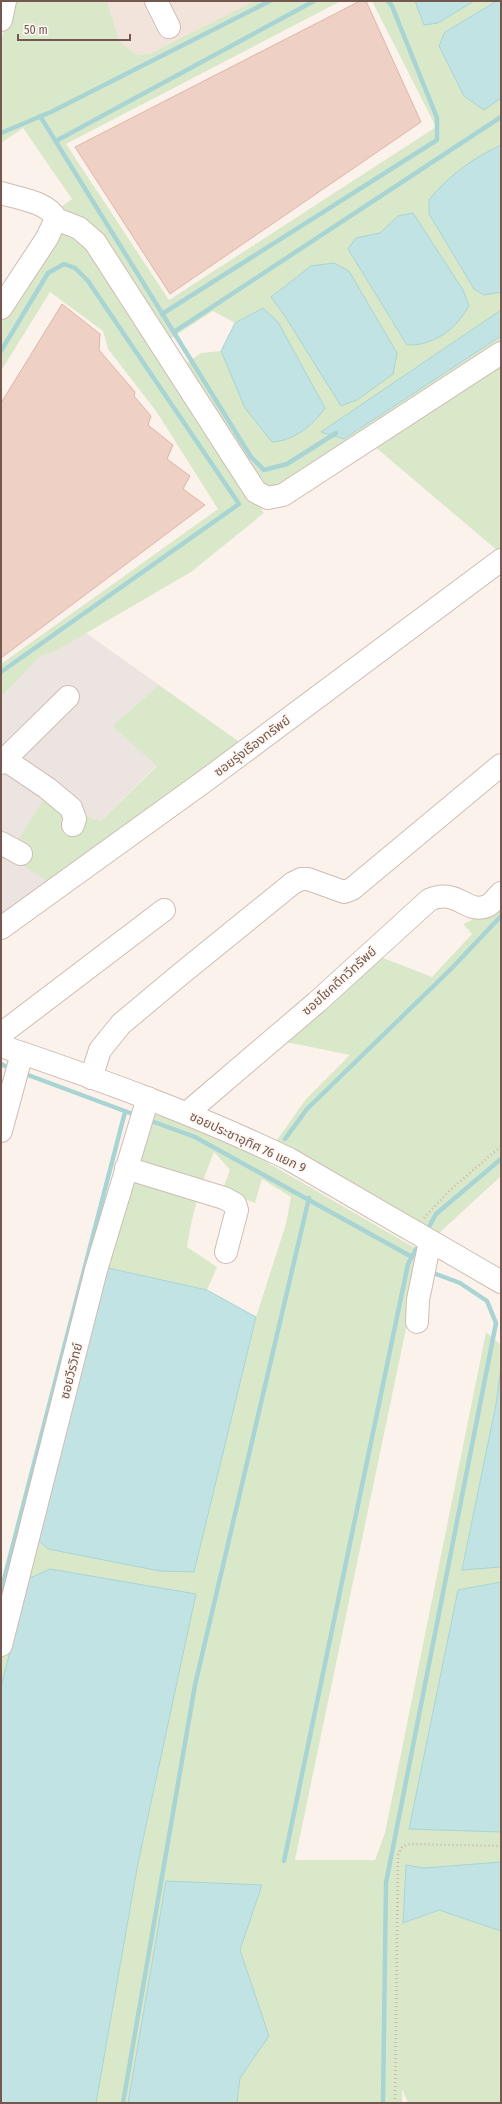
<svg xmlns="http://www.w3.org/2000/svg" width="502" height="2104" font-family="'Fira Sans Condensed','Noto Sans Thai',sans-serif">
	<rect width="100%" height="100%" fill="#fbf3eb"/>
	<path fill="#f2e4da" d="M 107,1 L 254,1 L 151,53 L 137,55 L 120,42 Z"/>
	<path fill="#ebe4e0" d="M 86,633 L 159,685 L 112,726 L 157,765 L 101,821 L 43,800 L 52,884 L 1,920 L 1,697 L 41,656 L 54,652 Z"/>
	<path fill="#dae8ca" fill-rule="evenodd" d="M 11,1 L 107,1 L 120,42 L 137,55 L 151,53 L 254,1 L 341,1 L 66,144 L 169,300 L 436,127 L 372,1 L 415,1 L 425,25 L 438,23 L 474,1 L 497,1 L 445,32 L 484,109 L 501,98 L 501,310 L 322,432 L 344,439 L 501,336 L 501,349 L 270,493 L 180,368 L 201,353 L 221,351 L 245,408 L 263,308 L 235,323 L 213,311 L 170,339 L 86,225 L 61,207 L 72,199 L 23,128 L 1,143 L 1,42 Z
		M 60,229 L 85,237 L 264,513 L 191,572 L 54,652 L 41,656 L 1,697 L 1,664 L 218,509 L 156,411 L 108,349 L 103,331 L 50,292 L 1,371 L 1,318 Z
		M 501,361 L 501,551 L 499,552 L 374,446 Z
		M 159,685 L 241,743 L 52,884 L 8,856 L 43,800 L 101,821 L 157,766 L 112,726 Z
		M 501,899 L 501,1176 L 436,1236 L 272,1147 L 306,1099 L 350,1055 L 281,1041 L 378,956 L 432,977 L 472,934 L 463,924 L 480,916 Z
		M 134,1105 L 152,1114 L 184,1122 L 251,1153 L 422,1252 L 295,1860 L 375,1860 L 385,1833 L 486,1332 L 501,1345 L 501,1367 L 496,1404 L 462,1569 L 501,1567 L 501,1582 L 458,1590 L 409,1829 L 501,1832 L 501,1862 L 424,1868 L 406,1865 L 403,1923 L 439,1910 L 501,1931 L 501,2103 L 408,2103 L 402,2089 L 402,2103 L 237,2103 L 240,2078 L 269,2036 L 240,1950 L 262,1885 L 166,1882 L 128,2103 L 96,2103 L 138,1863 L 159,1768 L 28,1579 L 1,1687 L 1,1619 L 26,1513 ZM 214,1152 L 230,1170 L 222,1191 L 255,1203 L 262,1179 L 291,1197 L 286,1224 L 256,1317 L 194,1572 L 160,1571 L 48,1549 L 108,1268 L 207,1290 L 217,1267 L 187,1247 C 192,1213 201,1184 214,1152 Z"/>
	<path fill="#c1e3e4" stroke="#a8d4d4" d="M 415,1 L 474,1 L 438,23 L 424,25 Z
		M 497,1 L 501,1 L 501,98 L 484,110 L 464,96 L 439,46 L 445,32 Z
		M 501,145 L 501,292 L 484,295 L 474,289 L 429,214 L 429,200 C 448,176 473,158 501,145 Z
		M 413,213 L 463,290 L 469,306 C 456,329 434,346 407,345 L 348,249 L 356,238 L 380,233 L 398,216 Z
		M 334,263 L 349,271 L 397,353 L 393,374 L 357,400 L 341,406 L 286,318 L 271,297 L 311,266 Z
		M 263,308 L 278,322 L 325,408 C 314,425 293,441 272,442 L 245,408 L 221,351 L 235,323 Z
		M 501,310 L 501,336 L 344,439 L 321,432 Z
		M 108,1268 L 207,1290 L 256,1317 L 194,1572 L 160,1571 L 48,1549 L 37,1539 Z
		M 501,1367 L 501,1567 L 462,1570 L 496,1404 Z
		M 50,1569 L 196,1594 L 138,1863 L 96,2103 L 1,2103 L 1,1687 L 28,1579 Z
		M 501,1582 L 501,1832 L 409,1829 L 458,1590 Z
		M 501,1862 L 501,1931 L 439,1910 L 403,1923 L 406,1865 L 424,1868 Z
		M 166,1881 L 262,1885 L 240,1950 L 269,2036 L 240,2078 L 237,2103 L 128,2103 Z"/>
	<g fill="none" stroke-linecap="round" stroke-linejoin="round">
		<path stroke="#a8d4d4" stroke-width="4.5" d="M 40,116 L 251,457 L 264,470 L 287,464 L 336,433
			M 1,133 L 51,112 L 270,1
			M 56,141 L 314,1
			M 162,314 L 437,140 L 437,118 L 392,6 L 388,1
			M 174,332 L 501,117
			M 1,351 L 48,273 L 64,264 L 75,268 L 88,281 L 239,504 L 1,672
			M 1,1064 L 5,1066
			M 28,1075 L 130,1113
			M 154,1122 L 195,1137 L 412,1257
			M 285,1139 L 307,1109 L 451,969 L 501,916
			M 430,1225 L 436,1214 L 501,1159
			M 1,1591 L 125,1112
			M 284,1861 L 408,1264 L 416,1249
			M 123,2103 L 195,1685 L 309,1198
			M 383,2103 L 386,1883 L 496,1323 L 487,1301 L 460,1283 L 436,1274"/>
	</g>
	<path fill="#eed0c5" stroke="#dfb5a7" d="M 360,1 L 366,1 L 421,122 L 170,294 L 75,147 Z
		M 62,304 L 100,334 L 99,350 L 135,392 L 134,396 L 151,416 L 148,425 L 173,445 L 167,459 L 190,476 L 183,489 L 205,505 L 1,658 L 1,403 Z"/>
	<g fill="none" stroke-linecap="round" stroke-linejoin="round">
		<defs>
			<path id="minor" d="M 156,1 L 169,27
				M 1,20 L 5,1
				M 1,193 C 17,198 49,202 56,219 L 47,238 L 1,308
				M 56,219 L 79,228 L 95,242 L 256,492 L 268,498 L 283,495 L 501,353
				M 1,757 L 47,788 L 71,808 L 75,819 L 73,825
				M 1,763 L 68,697
				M 1,843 L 21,854
				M 1,928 L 209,778 L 501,560
				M 1,1034 L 164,910
				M 1,1046 C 99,1079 196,1114 289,1159 L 501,1282
				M 91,1078 L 100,1050 L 121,1024 L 182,973 L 293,883 L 301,879 L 308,879 L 344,892 L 352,889 L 501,765
				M 187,1113 L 317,1002 L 429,900 C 457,887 467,915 487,906 C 492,904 497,897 501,893
				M 1,1131 L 22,1053
				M 126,1168 L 224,1198 L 235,1204 L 237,1210 L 226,1252
				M 417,1322 L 418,1300 L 430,1241
				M 1,1645 L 96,1270 L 148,1098"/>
		</defs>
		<use href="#minor" stroke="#cfbcb4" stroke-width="24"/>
		<path stroke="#d4b3a8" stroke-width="2.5" stroke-dasharray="1 3" stroke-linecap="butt" d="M 424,1218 L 449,1191 L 501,1146
			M 395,2103 L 398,1855 L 402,1847 L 410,1844 L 501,1846"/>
		<use href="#minor" stroke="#fff" stroke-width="22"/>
	</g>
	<g text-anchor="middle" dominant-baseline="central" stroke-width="3.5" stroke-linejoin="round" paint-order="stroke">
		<g font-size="13" fill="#745850" stroke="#fef7f2">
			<text transform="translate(252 746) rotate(-37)">ซอยรุ่งเรืองทรัพย์</text>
			<text transform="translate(339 981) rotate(-42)">ซอยโชคดีทวีทรัพย์</text>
			<text transform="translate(248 1142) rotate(25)">ซอยประชาอุทิศ 76 แยก 9</text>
			<text transform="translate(71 1371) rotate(-76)">ซอยวีรวิทย์</text>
		</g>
	</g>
	<rect width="502" height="2104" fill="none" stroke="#745850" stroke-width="4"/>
	<path d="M18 34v6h112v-6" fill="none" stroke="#745850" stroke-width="2"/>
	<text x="24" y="34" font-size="12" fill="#745850" stroke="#fef7f2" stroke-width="3" paint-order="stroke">50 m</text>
</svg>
